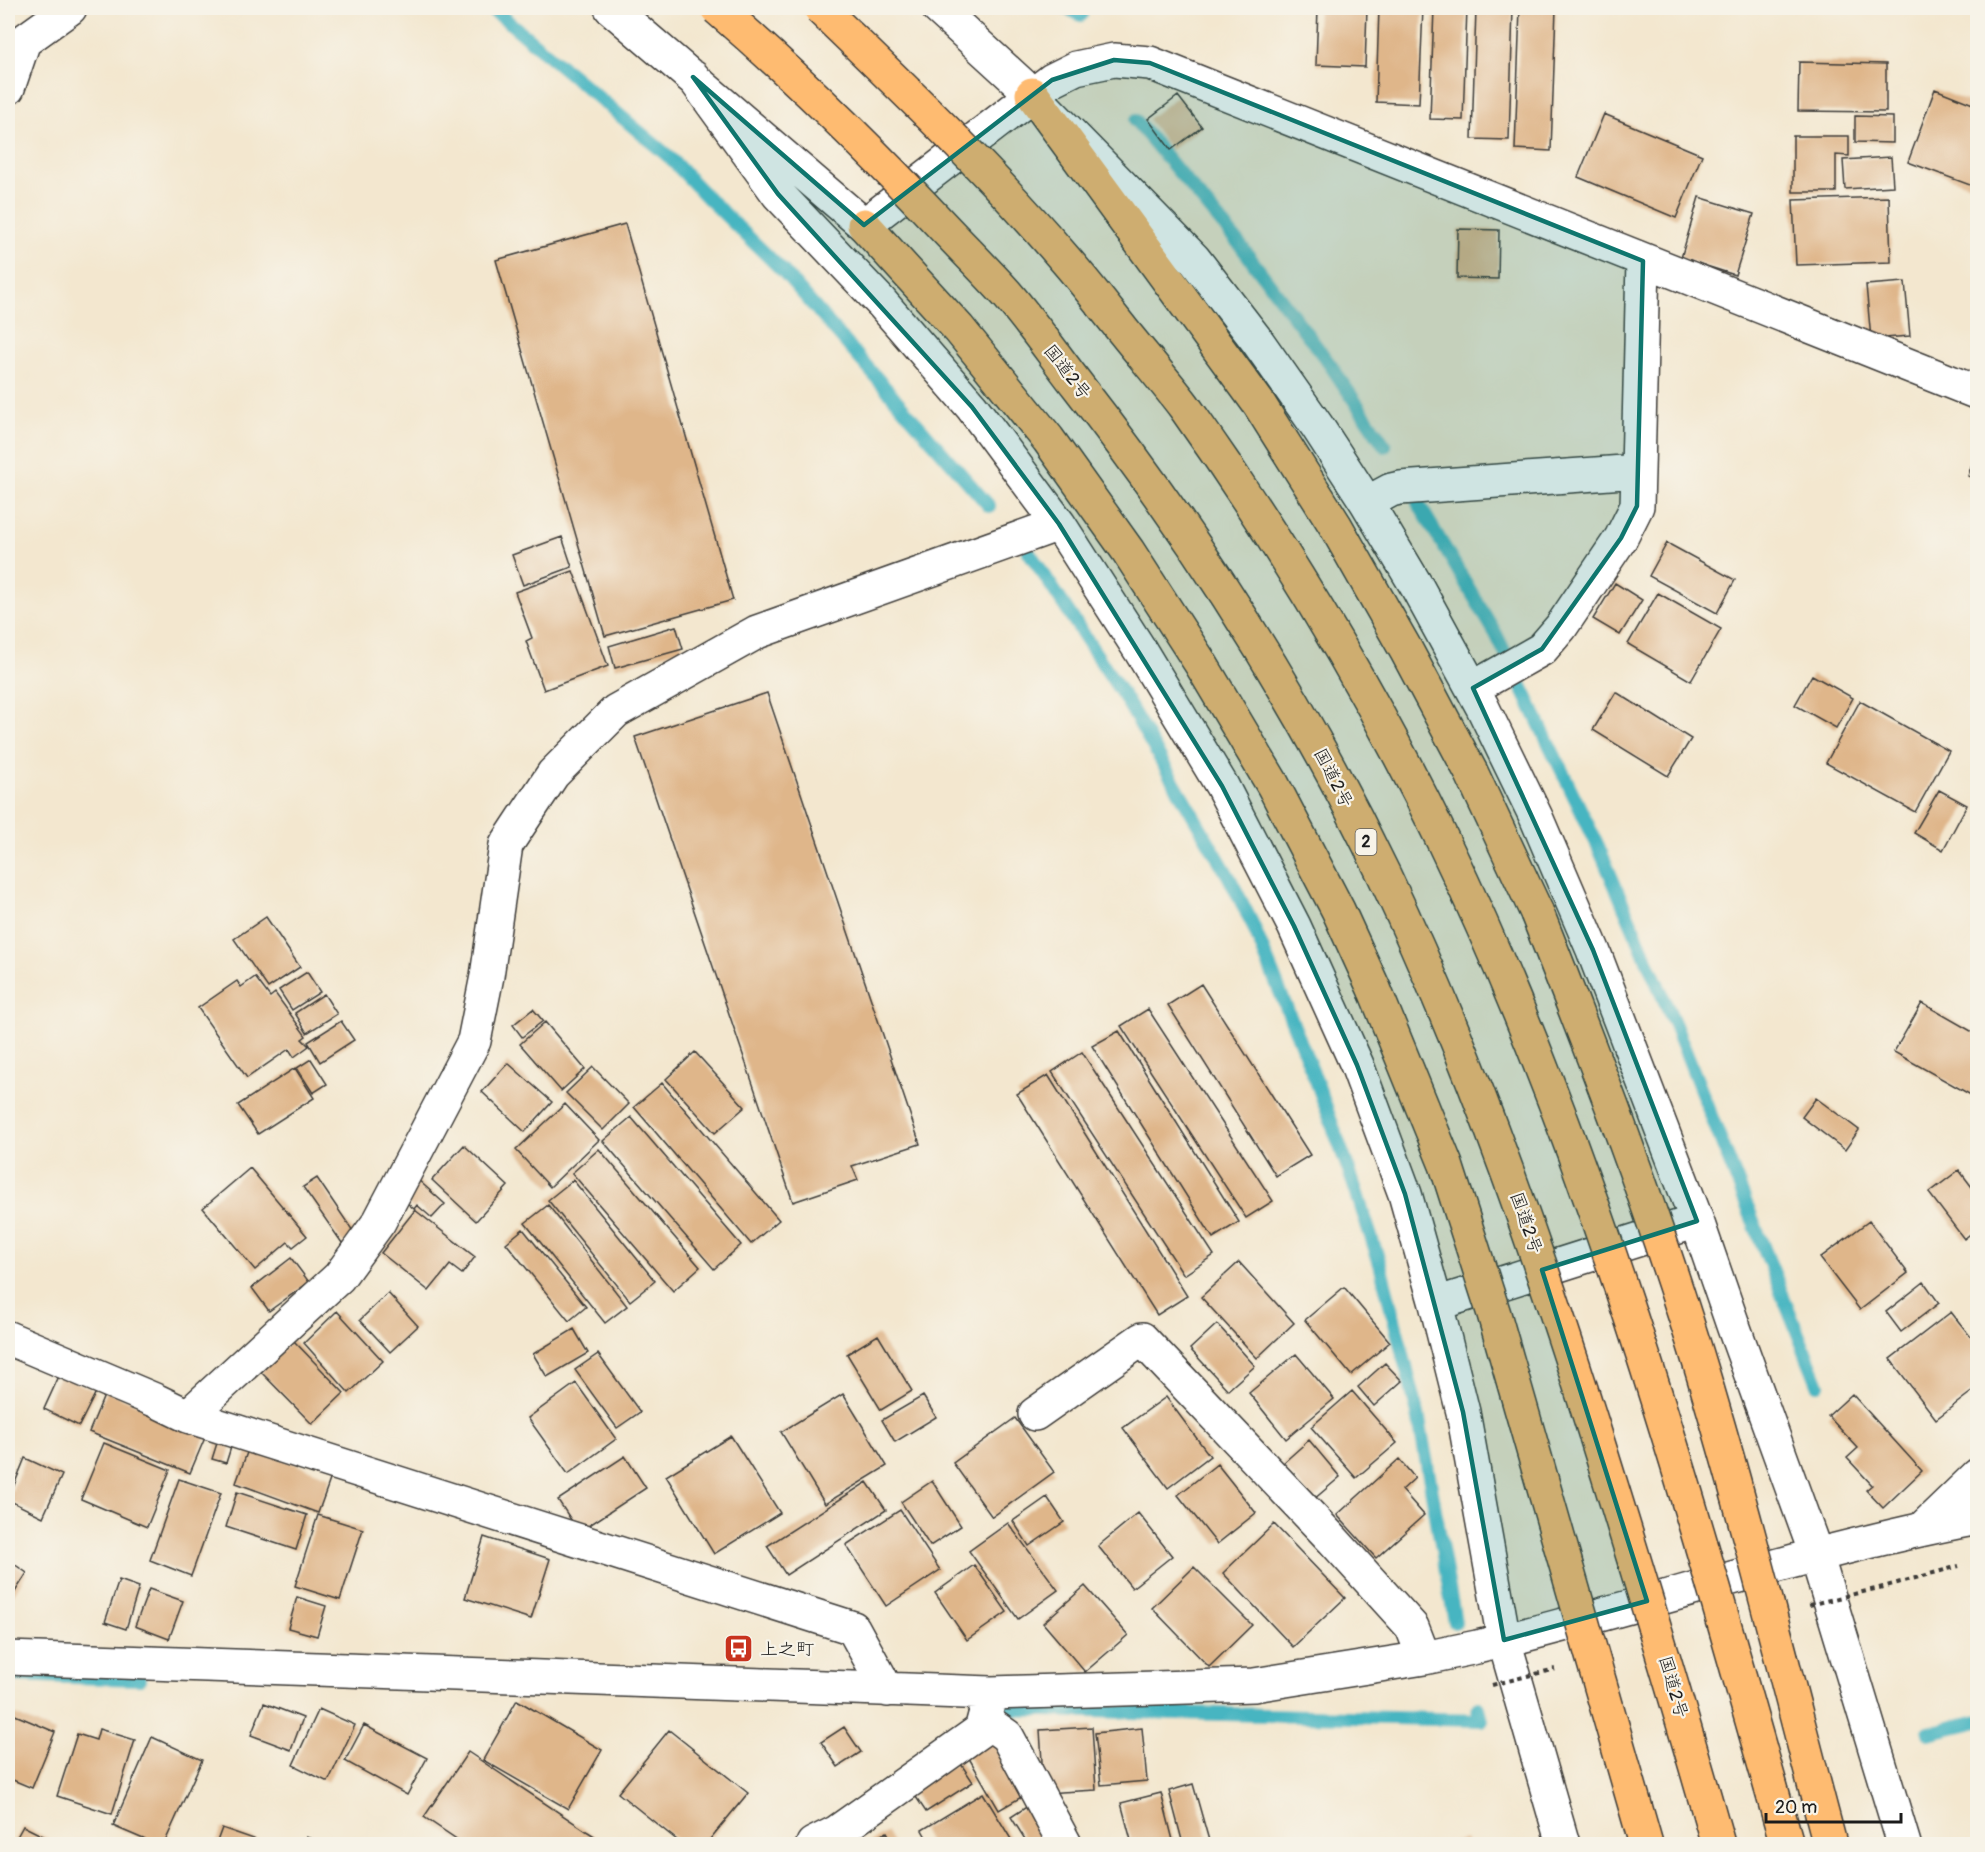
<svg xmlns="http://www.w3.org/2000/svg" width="1985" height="1852" font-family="Pangolin,'Klee One',sans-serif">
	<rect width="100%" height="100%" fill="#f7f3e8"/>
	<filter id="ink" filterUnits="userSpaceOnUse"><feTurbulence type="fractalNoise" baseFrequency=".0167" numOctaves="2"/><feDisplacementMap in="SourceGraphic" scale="12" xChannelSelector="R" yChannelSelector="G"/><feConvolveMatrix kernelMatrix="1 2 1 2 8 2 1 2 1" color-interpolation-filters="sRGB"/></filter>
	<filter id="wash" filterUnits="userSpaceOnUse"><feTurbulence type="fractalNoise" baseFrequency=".008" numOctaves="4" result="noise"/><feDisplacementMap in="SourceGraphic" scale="24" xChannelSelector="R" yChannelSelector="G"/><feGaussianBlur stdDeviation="1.35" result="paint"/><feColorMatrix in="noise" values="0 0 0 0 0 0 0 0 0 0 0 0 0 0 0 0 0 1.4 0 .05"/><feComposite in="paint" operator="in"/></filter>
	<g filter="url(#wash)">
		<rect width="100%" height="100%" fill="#f3e7cf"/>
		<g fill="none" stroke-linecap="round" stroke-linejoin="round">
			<path stroke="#47b5c1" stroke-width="14" d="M 489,8 L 504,18 L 668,156 L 708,198 L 783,271 L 989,506
				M 1066,8 L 1081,15
				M 1136,121 L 1241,246 L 1331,366 L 1385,446
				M 1418,503 L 1496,634 L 1598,846 L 1675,1025 L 1818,1384
				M 1029,552 L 1125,698 L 1229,877 L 1252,923 L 1317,1083 L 1352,1179 L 1380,1264 L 1418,1414 L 1455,1622
				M 8,1675 L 140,1679
				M 1000,1709 L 1481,1720 L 1478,1708
				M 1929,1733 L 1978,1721"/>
		</g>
		<g id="blocks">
			<path fill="#dfb68a" d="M 1318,8 L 1367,8 L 1365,67 L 1316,65 Z
				M 1379,8 L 1423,8 L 1419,104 L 1376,102 Z
				M 1434,8 L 1467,8 L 1463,120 L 1430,119 Z
				M 1476,8 L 1513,8 L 1509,140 L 1472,139 Z
				M 1520,8 L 1556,8 L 1551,151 L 1515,149 Z
				M 1799,62 L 1886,64 L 1886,112 L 1798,111 Z
				M 1935,89 L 1978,106 L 1978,188 L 1908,162 Z
				M 1178,96 L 1202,127 L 1171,150 L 1148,119 Z
				M 1604,114 L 1702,155 L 1676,218 L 1578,177 Z
				M 1855,116 L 1893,117 L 1893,143 L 1855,142 Z
				M 1793,136 L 1849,136 L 1849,156 L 1836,155 L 1836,192 L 1793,192 Z
				M 1891,157 L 1893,186 L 1845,189 L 1843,160 Z
				M 1699,197 L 1754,214 L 1735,275 L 1681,258 Z
				M 1889,197 L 1891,262 L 1796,265 L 1793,200 Z
				M 625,224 L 733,600 L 605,636 L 496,260 Z
				M 1458,229 L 1499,230 L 1498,279 L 1457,278 Z
				M 1905,282 L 1910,336 L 1871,339 L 1866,285 Z
				M 1977,449 L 1978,449 L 1978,479 L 1968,476 Z
				M 562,537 L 572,567 L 523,585 L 512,555 Z
				M 1667,543 L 1735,580 L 1717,613 L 1649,576 Z
				M 573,571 L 608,666 L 544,690 L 526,641 L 532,638 L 515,592 Z
				M 1615,583 L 1642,600 L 1620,635 L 1593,619 Z
				M 1658,593 L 1721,629 L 1691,681 L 1628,644 Z
				M 676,626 L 683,649 L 615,668 L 609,646 Z
				M 1812,675 L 1853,698 L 1836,728 L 1795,705 Z
				M 1616,692 L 1691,739 L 1668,776 L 1593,730 Z
				M 767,693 L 920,1144 L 852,1166 L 858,1180 L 793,1202 L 635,737 Z
				M 1860,701 L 1949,751 L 1915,812 L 1826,763 Z
				M 1939,790 L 1967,805 L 1943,850 L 1914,833 Z
				M 266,917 L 300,967 L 268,988 L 234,939 Z
				M 307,972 L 320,992 L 292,1010 L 279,990 Z
				M 255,977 L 270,997 L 275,993 L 306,1036 L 302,1039 L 309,1046 L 294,1057 L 289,1049 L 247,1078 L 198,1008 L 237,981 L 241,987 Z
				M 1201,984 L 1310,1155 L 1276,1176 L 1168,1005 Z
				M 324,994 L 337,1014 L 307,1033 L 295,1013 Z
				M 1922,1003 L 1978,1035 L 1978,1099 L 1894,1052 Z
				M 533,1009 L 543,1021 L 522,1037 L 513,1025 Z
				M 1148,1009 L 1273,1201 L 1246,1218 L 1121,1026 Z
				M 341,1021 L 354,1040 L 320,1062 L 308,1042 Z
				M 545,1022 L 585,1069 L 561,1091 L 520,1044 Z
				M 1119,1031 L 1239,1222 L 1213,1238 L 1092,1046 Z
				M 695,1052 L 745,1107 L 715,1133 L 666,1079 Z
				M 1082,1052 L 1214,1255 L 1184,1275 L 1052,1072 Z
				M 311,1059 L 327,1084 L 313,1093 L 297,1068 Z
				M 508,1063 L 552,1102 L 525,1132 L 482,1092 Z
				M 593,1067 L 629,1104 L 603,1130 L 566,1093 Z
				M 295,1068 L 314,1098 L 258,1134 L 238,1105 Z
				M 1048,1075 L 1187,1296 L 1157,1315 L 1017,1094 Z
				M 662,1083 L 779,1220 L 751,1244 L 634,1107 Z
				M 1816,1098 L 1859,1130 L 1845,1150 L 1802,1117 Z
				M 565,1104 L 599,1140 L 550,1187 L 516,1150 Z
				M 631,1117 L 741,1245 L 714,1269 L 603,1141 Z
				M 464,1145 L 508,1186 L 476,1221 L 432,1180 Z
				M 599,1149 L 700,1267 L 673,1291 L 572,1173 Z
				M 250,1168 L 307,1236 L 293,1247 L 288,1242 L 255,1270 L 203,1208 Z
				M 1959,1170 L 1978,1195 L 1978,1228 L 1964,1239 L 1929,1193 Z
				M 317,1178 L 355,1234 L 342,1243 L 303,1187 Z
				M 416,1178 L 445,1204 L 432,1218 L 417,1205 L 414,1209 L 399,1196 Z
				M 573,1180 L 655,1281 L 630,1301 L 548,1200 Z
				M 548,1205 L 627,1306 L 605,1323 L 525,1223 Z
				M 415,1210 L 475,1257 L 462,1274 L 450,1265 L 429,1291 L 381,1253 Z
				M 1869,1221 L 1908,1273 L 1860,1310 L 1820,1258 Z
				M 523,1229 L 586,1307 L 569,1321 L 506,1243 Z
				M 291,1258 L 309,1282 L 269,1311 L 252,1288 Z
				M 1239,1262 L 1294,1323 L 1257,1358 L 1201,1297 Z
				M 1924,1282 L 1939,1303 L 1901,1332 L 1886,1312 Z
				M 1344,1287 L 1390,1342 L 1351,1375 L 1305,1320 Z
				M 388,1293 L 418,1326 L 390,1352 L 360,1320 Z
				M 337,1311 L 383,1361 L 349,1393 L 304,1343 Z
				M 1951,1312 L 1978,1346 L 1978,1387 L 1936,1419 L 1890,1359 Z
				M 1217,1324 L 1255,1366 L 1228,1390 L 1190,1349 Z
				M 574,1329 L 588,1353 L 547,1377 L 533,1354 Z
				M 878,1335 L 912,1391 L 881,1410 L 847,1354 Z
				M 293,1340 L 344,1393 L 312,1424 L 261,1372 Z
				M 598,1354 L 640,1412 L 617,1428 L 575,1370 Z
				M 1296,1354 L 1334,1399 L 1286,1439 L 1249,1393 Z
				M 1385,1363 L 1402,1381 L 1374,1406 L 1358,1387 Z
				M 60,1374 L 96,1392 L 79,1426 L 44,1409 Z
				M 576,1383 L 616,1439 L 568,1474 L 528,1418 Z
				M 106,1391 L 207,1433 L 190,1473 L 89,1432 Z
				M 1352,1391 L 1397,1443 L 1356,1478 L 1311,1427 Z
				M 843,1394 L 887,1466 L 825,1504 L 781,1432 Z
				M 1852,1394 L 1922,1471 L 1883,1508 L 1866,1490 L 1872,1485 L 1847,1458 L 1858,1448 L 1828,1416 Z
				M 923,1396 L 936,1417 L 895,1442 L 882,1420 Z
				M 1166,1397 L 1210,1456 L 1168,1488 L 1123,1428 Z
				M 1015,1418 L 1054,1472 L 992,1517 L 953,1463 Z
				M 731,1436 L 780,1513 L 714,1554 L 666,1476 Z
				M 218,1440 L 232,1444 L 226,1463 L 212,1459 Z
				M 1309,1440 L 1340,1477 L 1313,1500 L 1282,1464 Z
				M 104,1443 L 170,1470 L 147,1527 L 81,1499 Z
				M 249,1447 L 331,1477 L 318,1513 L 236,1483 Z
				M 625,1456 L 646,1488 L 579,1532 L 558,1500 Z
				M 25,1458 L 62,1475 L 43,1517 L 8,1500 Z
				M 1399,1459 L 1415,1478 L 1402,1490 L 1424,1515 L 1376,1558 L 1337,1515 Z
				M 1217,1464 L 1256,1513 L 1217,1544 L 1178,1495 Z
				M 179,1479 L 221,1493 L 191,1576 L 150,1560 Z
				M 932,1481 L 961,1526 L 930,1546 L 901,1502 Z
				M 867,1482 L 886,1510 L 786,1575 L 767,1546 Z
				M 237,1492 L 307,1515 L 296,1550 L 226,1527 Z
				M 1047,1497 L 1064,1522 L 1029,1546 L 1013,1521 Z
				M 900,1510 L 940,1570 L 886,1606 L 846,1545 Z
				M 1138,1513 L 1172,1556 L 1132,1588 L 1098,1546 Z
				M 318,1515 L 363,1529 L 340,1600 L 295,1586 Z
				M 1008,1523 L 1058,1590 L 1018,1619 L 969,1551 Z
				M 1274,1524 L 1345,1598 L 1293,1647 L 1223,1573 Z
				M 484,1537 L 550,1559 L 531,1619 L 465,1598 Z
				M 8,1560 L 27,1573 L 10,1600 L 8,1599 Z
				M 974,1565 L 1007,1612 L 967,1640 L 935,1593 Z
				M 1194,1567 L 1252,1625 L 1209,1667 L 1152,1608 Z
				M 119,1580 L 139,1587 L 126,1629 L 105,1622 Z
				M 1085,1586 L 1128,1635 L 1085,1672 L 1043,1623 Z
				M 149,1589 L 183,1601 L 169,1639 L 135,1626 Z
				M 297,1597 L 326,1606 L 317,1636 L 288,1628 Z
				M 8,1613 L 14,1618 L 8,1628 Z
				M 517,1700 L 602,1750 L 568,1809 L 483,1760 Z
				M 264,1703 L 303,1718 L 291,1750 L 251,1735 Z
				M 319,1709 L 355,1725 L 328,1782 L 293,1765 Z
				M 8,1712 L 55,1732 L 32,1788 L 8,1778 Z
				M 364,1725 L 427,1758 L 407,1795 L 345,1761 Z
				M 844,1727 L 861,1752 L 838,1767 L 821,1742 Z
				M 1092,1727 L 1096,1790 L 1044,1793 L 1040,1730 Z
				M 1142,1728 L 1147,1781 L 1101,1785 L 1095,1733 Z
				M 99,1729 L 135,1740 L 112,1814 L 57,1796 L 77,1734 L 96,1740 Z
				M 669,1730 L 748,1793 L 706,1844 L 682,1844 L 618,1793 Z
				M 152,1737 L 202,1760 L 164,1844 L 155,1844 L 113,1826 Z
				M 992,1738 L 1025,1795 L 999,1810 L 966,1753 Z
				M 468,1752 L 588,1832 L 607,1844 L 464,1844 L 424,1817 Z
				M 959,1761 L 973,1782 L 926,1812 L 912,1791 Z
				M 1193,1784 L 1210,1844 L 1183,1844 L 1169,1791 Z
				M 983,1793 L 1014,1844 L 930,1844 L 922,1830 Z
				M 1161,1793 L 1174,1844 L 1132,1844 L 1121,1803 Z
				M 1031,1804 L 1052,1837 L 1040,1844 L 1028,1844 L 1011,1817 Z
				M 23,1826 L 59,1844 L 13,1844 Z
				M 222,1828 L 268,1844 L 216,1844 Z
				M 887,1832 L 894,1844 L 867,1844 Z
				M 306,1837 L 326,1844 L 304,1844 Z
				M 1465,1839 L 1467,1844 L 1448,1844 Z"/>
		</g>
	</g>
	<g filter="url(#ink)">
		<use href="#blocks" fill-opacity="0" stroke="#3c3a37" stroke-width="1.5"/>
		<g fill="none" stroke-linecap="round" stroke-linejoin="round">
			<defs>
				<path id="minor" d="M 611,8 L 864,225 L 1052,80 L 1076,68 L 1114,60 L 1150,63 L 1978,393
					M 938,8 L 1032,94 L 1194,259 L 1258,342 L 1317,426 L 1367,503 L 1417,587 L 1482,706 L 1536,817 L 1593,950 L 1697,1221 L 1734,1328 L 1816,1554 L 1904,1844
					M 693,77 L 778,194 L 881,302 L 972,407 L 1059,524 L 1140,650 L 1222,786 L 1294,926 L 1357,1065 L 1405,1194 L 1436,1304 L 1463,1412 L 1504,1640 L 1563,1844
					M 8,88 L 24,41 L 70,8
					M 1367,503 L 1391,490 L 1400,488 L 1638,471 L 1643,261
					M 1473,688 L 1542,649 L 1561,627 L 1621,538 L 1637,506 L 1638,471
					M 1436,1304 L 1697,1221
					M 8,1338 L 157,1401 L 188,1416 L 853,1628 L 887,1690
					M 1035,1414 L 1142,1339 L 1333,1540 L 1412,1627 L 1424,1658
					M 188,1416 L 339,1277 L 379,1222 L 474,1041 L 487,976 L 506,845 L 553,774 L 616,711 L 757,632 L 1059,524
					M 1923,1528 L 1978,1475
					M 8,1658 L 991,1693 L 1254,1685 L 1424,1658 L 1477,1647 C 1645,1607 1808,1550 1978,1518
					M 984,1720 L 1007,1736 L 1065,1844
					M 813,1844 L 837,1832 L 981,1730 L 991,1693"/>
				<path id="trunk" d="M 1032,94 L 1259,404 L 1335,525 L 1406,650 L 1472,774 L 1537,913
					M 864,225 L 959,329 L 1048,439 L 1128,551 L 1201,664 L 1273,785 L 1338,910 L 1375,991"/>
			</defs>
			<use href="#minor" stroke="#3c3a37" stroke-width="36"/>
			<use href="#trunk" stroke="#3c3a37" stroke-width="36"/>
			<path stroke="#3c3a37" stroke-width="4" stroke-dasharray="4.5 4.5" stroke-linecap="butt" d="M 1879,1588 L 1959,1566"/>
			<use href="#minor" stroke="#fff" stroke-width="33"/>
			<use href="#trunk" stroke="#febb71" stroke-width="33"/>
			<defs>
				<path id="trunk-bridge" d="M 717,8 C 798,78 874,153 947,231 C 967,252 987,272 1006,293 C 1032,323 1054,355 1078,386 C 1196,537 1301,702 1384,875 C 1476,1068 1545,1271 1608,1475 C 1646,1598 1683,1721 1718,1844
					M 820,8 C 903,88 988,169 1064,258 C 1085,282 1104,307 1124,332 C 1144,357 1165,381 1184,406 C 1282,544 1370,690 1444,843 C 1597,1160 1691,1507 1787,1844
					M 1537,913 C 1597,1064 1655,1215 1702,1371 C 1749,1527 1788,1686 1830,1844
					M 1375,991 L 1446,1165 L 1494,1314 L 1646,1844"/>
			</defs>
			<use href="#trunk-bridge" stroke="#3c3a37" stroke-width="36" stroke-linecap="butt"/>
			<path stroke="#3c3a37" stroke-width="4" stroke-dasharray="4.5 4.5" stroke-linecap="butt" d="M 1809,1605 L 1879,1588
				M 1492,1685 L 1555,1669"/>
			<use href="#trunk-bridge" stroke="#febb71" stroke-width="33"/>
		</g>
	</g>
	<path fill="#0f766e" fill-opacity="0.2" stroke="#0f766e" stroke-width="4.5" stroke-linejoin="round" d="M 1114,60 L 1150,63 L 1643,261 L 1637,506 L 1621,538 L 1542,649 L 1473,688 L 1593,950 L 1697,1221 L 1542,1270 L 1647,1601 L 1504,1640 L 1463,1412 L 1405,1194 L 1357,1065 L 1294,926 L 1222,786 L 1059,524 L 972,407 L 778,194 L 693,77 L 864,225 L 1052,80 Z"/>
	<defs>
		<symbol id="bus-square" viewBox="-11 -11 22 22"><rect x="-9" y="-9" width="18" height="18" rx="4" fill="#c8321e" stroke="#f7f3e8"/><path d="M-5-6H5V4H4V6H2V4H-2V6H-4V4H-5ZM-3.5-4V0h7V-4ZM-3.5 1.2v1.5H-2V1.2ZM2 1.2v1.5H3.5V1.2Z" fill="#fff"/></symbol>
	</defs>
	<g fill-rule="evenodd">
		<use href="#bus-square" x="722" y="1632" width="33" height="33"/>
	</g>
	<g text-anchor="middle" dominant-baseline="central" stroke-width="4.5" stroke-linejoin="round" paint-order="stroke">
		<rect fill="#f7f3e8" stroke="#5e5c59" stroke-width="1.5" x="1355.5" y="829" width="21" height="26" rx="4.5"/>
		<g font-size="16" font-weight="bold" fill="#1c1c1c">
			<text x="1366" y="842">2</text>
		</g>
		<g font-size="18" fill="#1c1c1c" stroke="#f7f3e8">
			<text transform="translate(1067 372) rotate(52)">国道2号</text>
			<text transform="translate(1333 778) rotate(63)">国道2号</text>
			<text transform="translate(1526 1223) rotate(71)">国道2号</text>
			<text transform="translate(1673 1687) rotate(74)">国道2号</text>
		</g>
		<g font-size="18" fill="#1c1c1c" stroke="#f7f3e8" text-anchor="start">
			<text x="760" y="1649">上之町</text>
		</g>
	</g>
	<rect width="1985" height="1852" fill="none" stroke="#f7f3e8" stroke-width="30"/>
	<path d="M1766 1813v9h135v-9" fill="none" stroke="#1c1c1c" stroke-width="3"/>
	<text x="1775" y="1813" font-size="18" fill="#1c1c1c" stroke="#f7f3e8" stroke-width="4.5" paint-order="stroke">20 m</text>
</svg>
